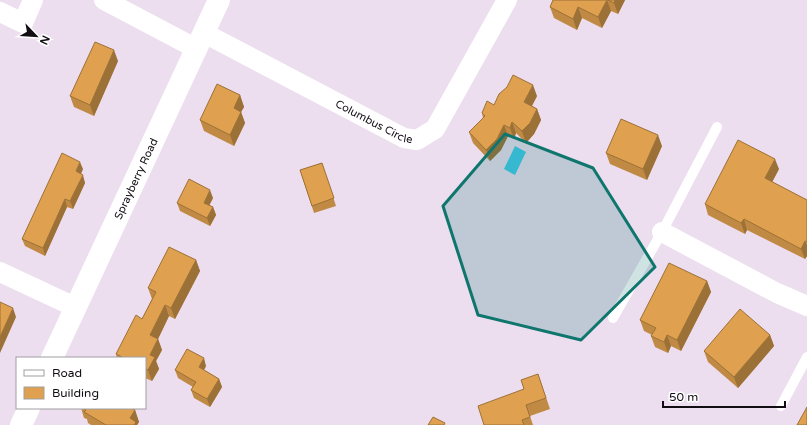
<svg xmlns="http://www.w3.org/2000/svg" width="807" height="425" font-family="'Varela Round',sans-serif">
	<rect width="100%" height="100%" fill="#ecddef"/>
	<path fill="#40c8e9" d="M 515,146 L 526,152 L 515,175 L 504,169 Z"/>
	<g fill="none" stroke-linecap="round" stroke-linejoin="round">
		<path stroke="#fff" stroke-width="10" d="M 613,318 L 662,232 L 717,127
			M 781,406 L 807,357"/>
		<g stroke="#fff" stroke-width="20">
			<path d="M 104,0 L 197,49"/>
			<path d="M 0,12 L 23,23 L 33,0"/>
			<path id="s1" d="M 204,33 L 404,138 L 417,140 L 435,129 L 507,0"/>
			<path d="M 662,232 L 777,293 L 807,306"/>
			<path d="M 0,272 L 75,307"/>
		</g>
		<g stroke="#fff" stroke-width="22">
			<path id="s2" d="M 52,358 L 219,0"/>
			<path d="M 21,425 L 29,408"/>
		</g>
	</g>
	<path fill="#c08a44" d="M 553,0 L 625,0 L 618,14 L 611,11 L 602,28 L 582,18 L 577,30 L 554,18 L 550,7 Z
		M 118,61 L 94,116 L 74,107 L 70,96 Z
		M 240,95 L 244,107 L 241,112 L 245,123 L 234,146 L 204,131 L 200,120 Z
		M 537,96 L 532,106 L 537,109 L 541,120 L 534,134 L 526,143 L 516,133 L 514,139 L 508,136 L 501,150 L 490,161 L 473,143 L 469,132 L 483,118 L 482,113 L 494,105 Z
		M 662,146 L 647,180 L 610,164 L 606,153 Z
		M 322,163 L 336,206 L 314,213 L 300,170 Z
		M 83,169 L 81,174 L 85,183 L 73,209 L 67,207 L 45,256 L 25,246 L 22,239 Z
		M 779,169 L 772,182 L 807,200 L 807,256 L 805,259 L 747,230 L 745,234 L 708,215 L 705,204 Z
		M 213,198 L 209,205 L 213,207 L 216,215 L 210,226 L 180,211 L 177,203 Z
		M 196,260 L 200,271 L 175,319 L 169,316 L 158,339 L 162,350 L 156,361 L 159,369 L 152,381 L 145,378 L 145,358 L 117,358 L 116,354 L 142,319 L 152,299 L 148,288 Z
		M 707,281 L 711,292 L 681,351 L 671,346 L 668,353 L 655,347 L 651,336 L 652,335 L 644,331 L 640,320 Z
		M 770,335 L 774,346 L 738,388 L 708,362 L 704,351 Z
		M 206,366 L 204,370 L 219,379 L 222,387 L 210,407 L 194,398 L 191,390 L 193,387 L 178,378 L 175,370 Z
		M 538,374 L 550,409 L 530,416 L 533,425 L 484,425 L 524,389 Z
		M 81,408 L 131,408 L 135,410 L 139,422 L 137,425 L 91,425 L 88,423 L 87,419 L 84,418 Z"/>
	<path fill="#9c7137" d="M 607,0 L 611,11 L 602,28 L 598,17 Z
		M 615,0 L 625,0 L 618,14 L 614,3 Z
		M 578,7 L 582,18 L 577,30 L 573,19 Z
		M 114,50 L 118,61 L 94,116 L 90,105 Z
		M 533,85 L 537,96 L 528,113 L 524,102 Z
		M 240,95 L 244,107 L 241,112 L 245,123 L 234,146 L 230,135 L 234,108 Z
		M 537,109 L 541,120 L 534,134 L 526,143 L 522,131 Z
		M 512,122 L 516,133 L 514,139 L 510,128 Z
		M 504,125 L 508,136 L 501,150 L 490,161 L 486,150 Z
		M 658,135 L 662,146 L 647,180 L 643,169 Z
		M 775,159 L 779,169 L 769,188 L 765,178 Z
		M 80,162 L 83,169 L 78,179 L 76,171 Z
		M 83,175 L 85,183 L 73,209 L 70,201 Z
		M 210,190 L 213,198 L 207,210 L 204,203 Z
		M 65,199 L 67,207 L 45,256 L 43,248 Z
		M 213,207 L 216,215 L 210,226 L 207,218 Z
		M 744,219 L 747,230 L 745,234 L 741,223 Z
		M 805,241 L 807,246 L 807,256 L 805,259 L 801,249 Z
		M 196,260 L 200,271 L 175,319 L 171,308 Z
		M 707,281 L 711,292 L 681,351 L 677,340 Z
		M 165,305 L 169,316 L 158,339 L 162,350 L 156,361 L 159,369 L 152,381 L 148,370 L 150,355 L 150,335 Z
		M 13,308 L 16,317 L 0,353 L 0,337 Z
		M 667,335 L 671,346 L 668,353 L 664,342 Z
		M 770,335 L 774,346 L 738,388 L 734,377 Z
		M 204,358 L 206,366 L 201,375 L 199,367 Z
		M 219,379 L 222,387 L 210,407 L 207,399 Z
		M 135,410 L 139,422 L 137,425 L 133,425 L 130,418 Z"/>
	<path fill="#dfa14f" stroke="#9c7137" d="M 553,0 L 607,0 L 598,17 L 578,7 L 573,19 L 550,7 Z
		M 608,0 L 615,0 L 614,3 Z
		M 95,42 L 114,50 L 90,105 L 70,96 Z
		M 513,75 L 533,85 L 524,102 L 537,109 L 530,123 L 522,131 L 512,122 L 510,128 L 504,125 L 497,139 L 486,150 L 469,132 L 485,116 L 482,113 L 487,101 L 494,105 L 499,94 L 507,87 Z
		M 217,84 L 240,95 L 234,108 L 241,112 L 230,135 L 200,120 Z
		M 621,119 L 658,135 L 643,169 L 606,153 Z
		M 738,140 L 775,159 L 765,178 L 807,200 L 807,242 L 805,241 L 801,249 L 744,219 L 741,223 L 705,204 Z
		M 62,153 L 80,162 L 76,171 L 83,175 L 70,201 L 65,199 L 43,248 L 22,239 Z
		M 322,163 L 334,198 L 312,206 L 300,170 Z
		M 189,179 L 210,190 L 204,203 L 213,207 L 207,218 L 177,203 Z
		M 169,247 L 196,260 L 171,308 L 165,305 L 150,335 L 158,339 L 150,355 L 155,357 L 148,370 L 145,369 L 145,358 L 124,358 L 116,354 L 136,315 L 142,319 L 156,292 L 148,288 Z
		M 669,263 L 707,281 L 677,340 L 667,335 L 664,342 L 651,336 L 656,328 L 640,320 Z
		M 0,302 L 13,308 L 0,337 Z
		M 740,309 L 770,335 L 734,377 L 704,351 Z
		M 187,349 L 204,358 L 199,367 L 219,379 L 207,399 L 191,390 L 196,382 L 175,370 Z
		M 538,374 L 546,398 L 526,405 L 530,417 L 522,420 L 524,425 L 484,425 L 478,406 L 524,389 L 521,380 Z
		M 807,407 L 807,425 L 797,425 Z
		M 83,408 L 131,408 L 135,410 L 130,418 L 136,422 L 134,425 L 106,425 L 84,412 L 86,410 Z
		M 433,417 L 445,423 L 444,425 L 428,425 Z"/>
	<path fill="#0f766e" fill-opacity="0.2" stroke="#0f766e" stroke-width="3" stroke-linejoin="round" d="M 505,134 L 593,168 L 655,267 L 581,340 L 478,315 L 443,206 Z"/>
	<g text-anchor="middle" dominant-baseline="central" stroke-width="3" stroke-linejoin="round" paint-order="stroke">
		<g font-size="11" fill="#120d13" stroke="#fff">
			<text stroke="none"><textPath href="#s1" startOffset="192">Columbus Circle</textPath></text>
			<text stroke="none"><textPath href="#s2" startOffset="198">Sprayberry Road</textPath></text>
		</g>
	</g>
	<rect x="16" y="357" width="130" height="52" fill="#ffffff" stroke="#a09ea1"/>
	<rect x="24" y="370" width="20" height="6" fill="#ffffff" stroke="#a09ea1"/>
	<text x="52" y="377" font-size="12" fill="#120d13">Road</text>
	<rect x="24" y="387" width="20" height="12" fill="#dfa14f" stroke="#a09ea1"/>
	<text x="52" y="397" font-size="12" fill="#120d13">Building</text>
	<g transform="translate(36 36) rotate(115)" stroke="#ffffff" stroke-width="3" paint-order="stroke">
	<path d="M0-3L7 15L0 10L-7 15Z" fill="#120d13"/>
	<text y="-6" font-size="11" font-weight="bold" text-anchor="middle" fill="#120d13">N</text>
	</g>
	<path d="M663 401v6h122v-6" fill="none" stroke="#120d13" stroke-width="2"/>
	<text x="669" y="401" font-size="12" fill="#120d13" stroke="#ffffff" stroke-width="3" paint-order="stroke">50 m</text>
</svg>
